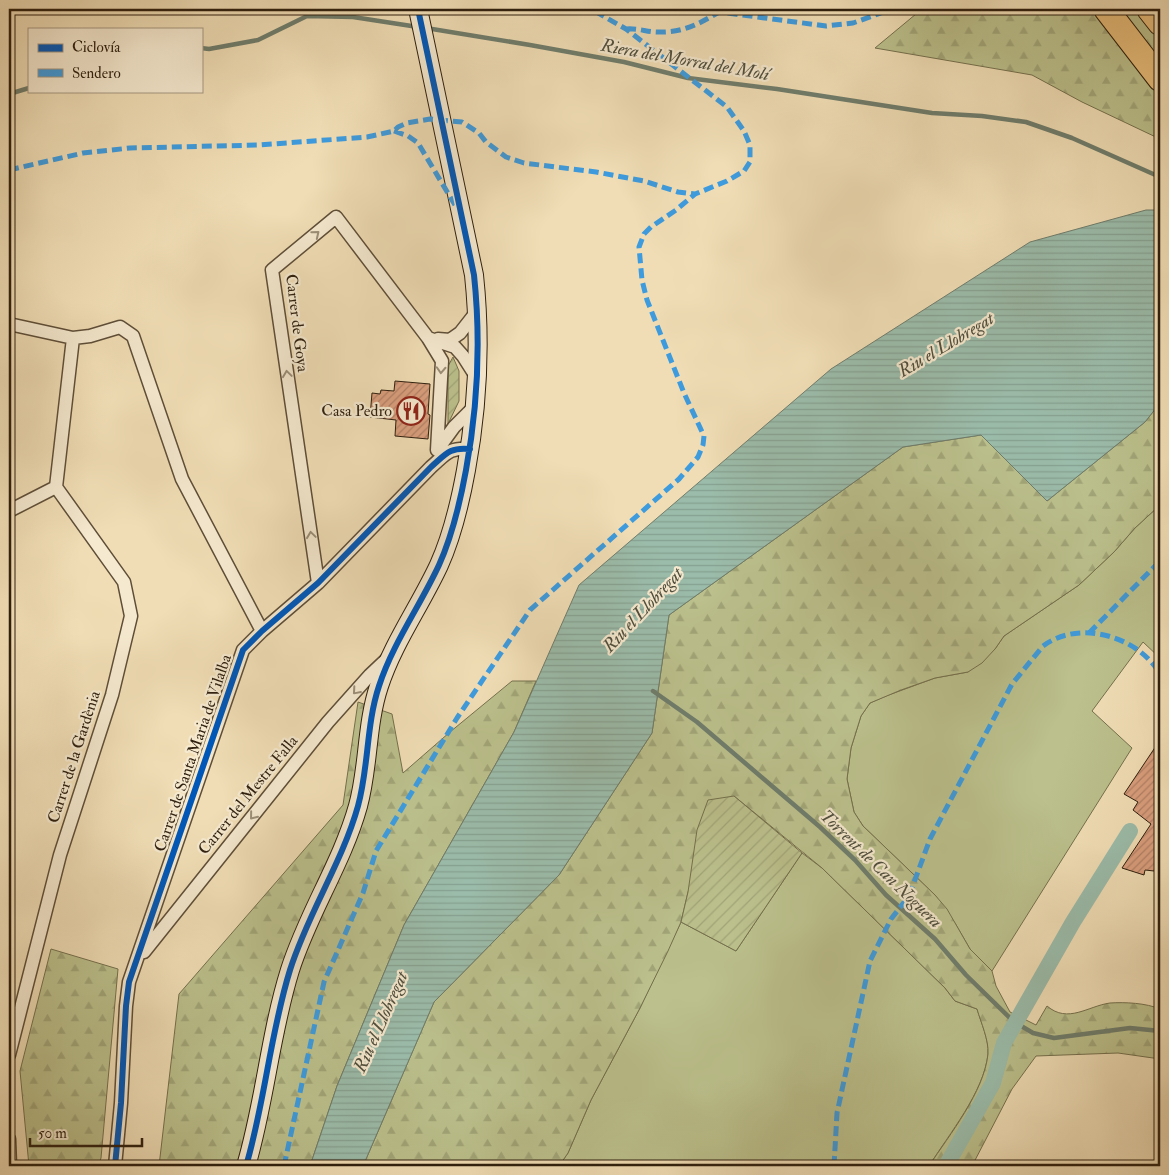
<svg xmlns="http://www.w3.org/2000/svg" width="1169" height="1175" font-family="'IM FELL Double Pica',serif">
	<defs>
		<pattern id="forest-firs" width="22" height="20" patternUnits="userSpaceOnUse" patternTransform="scale(1.25)"><rect width="22" height="20" fill="#bbc08c"/><path d="M5 1l3.5 6h-7zM16 11l3.5 6h-7z" fill="#a1a578"/></pattern>
		<pattern id="garden-furrows" width="10" height="10" patternUnits="userSpaceOnUse" patternTransform="scale(1.25)"><rect width="10" height="10" fill="#bbc08c"/><path d="M-1 1l2-2M0 10L10 0M9 11l2-2" fill="none" stroke="#a1a578"/></pattern>
		<pattern id="water-rules" width="6" height="5" patternUnits="userSpaceOnUse" patternTransform="scale(1.25)"><rect width="6" height="5" fill="#9bbcaa"/><path d="M0 2.5h6" fill="none" stroke="#86a191"/></pattern>
		<pattern id="building-hatch" width="6" height="6" patternUnits="userSpaceOnUse" patternTransform="scale(1.25)"><rect width="6" height="6" fill="#da9f7e"/><path d="M-1 1l2-2M0 6l6-6M5 7l2-2" fill="none" stroke="#b18166"/></pattern>
	</defs>
	<rect width="100%" height="100%" fill="#f0ddb5"/>
	<filter id="stains"><feTurbulence type="fractalNoise" baseFrequency=".004" numOctaves="4"/><feColorMatrix values="0 0 0 0 .2 0 0 0 0 .09 0 0 0 0 .02 0 0 0 .5 -.17"/></filter>
	<radialGradient id="worn" r=".72"><stop offset=".6" stop-color="#630" stop-opacity="0"/><stop offset="1" stop-color="#630" stop-opacity=".3"/></radialGradient>
	<path fill="#bbc08c" stroke="#74704d" d="M 1160,505 L 1160,658 L 1143,642 L 1092,711 L 1132,748 L 992,971 L 970,949 L 955,923 L 935,895 L 863,826 L 854,812 L 847,779 L 851,748 L 861,716 L 870,703 L 886,696 L 935,678 L 968,672 L 995,649 L 1004,636 L 1079,585 L 1114,552 L 1135,528 Z
		M 802,853 L 822,868 L 945,988 L 955,1001 L 977,1009 C 981,1022 989,1040 988,1054 C 984,1092 949,1134 929,1166 L 559,1166 L 568,1153 L 591,1100 L 640,1008 L 681,922 L 736,951 Z"/>
	<path fill="url(#forest-firs)" stroke="#74704d" d="M 922,9 L 1160,9 L 1160,139 L 1082,102 L 1032,75 L 875,48 Z
		M 1160,403 L 1160,505 L 1135,528 L 1114,552 L 1079,585 L 1004,636 L 995,649 L 982,663 L 968,672 L 935,678 L 901,690 L 870,703 L 861,716 L 851,748 L 847,779 L 854,812 L 863,826 L 935,895 L 947,909 L 970,949 L 992,971 L 996,986 L 1010,1012 L 1036,1025 L 1047,1006 C 1068,1024 1088,1006 1110,1003 C 1125,1002 1146,1003 1160,1009 L 1160,1059 L 1118,1053 L 1036,1056 L 1012,1089 L 972,1166 L 929,1166 C 950,1134 984,1092 988,1054 C 989,1040 981,1023 977,1009 L 955,1001 L 945,988 L 822,868 L 734,796 L 688,892 L 681,922 L 668,951 L 640,1008 L 591,1100 L 568,1153 L 559,1166 L 363,1166 L 434,1002 L 559,875 L 652,733 L 669,615 L 903,447 L 981,435 L 1047,501 L 1145,422 Z
		M 512,681 L 536,681 L 514,732 L 404,925 L 337,1086 L 310,1166 L 159,1166 L 179,994 L 343,805 L 358,702 L 392,714 L 403,773 L 450,732 Z
		M 51,949 L 118,969 L 101,1158 L 98,1166 L 29,1166 L 20,1071 Z"/>
	<path fill="url(#garden-furrows)" stroke="#74704d" d="M 453,357 L 459,371 L 459,401 L 448,424 L 448,366 Z
		M 734,796 L 802,853 L 736,951 L 681,922 L 688,892 L 697,830 L 708,800 Z"/>
	<path fill="url(#water-rules)" stroke="#6f7d6c" d="M 1146,210 L 1160,210 L 1160,403 L 1145,422 L 1047,501 L 981,435 L 903,447 L 669,615 L 652,733 L 559,875 L 434,1002 L 363,1166 L 310,1166 L 337,1086 L 404,925 L 514,732 L 579,585 L 831,369 L 1030,242 Z"/>
	<g fill="none" stroke-linecap="round" stroke-linejoin="round">
		<path stroke="#6f7d6c" stroke-width="4.5" d="M 426,28 L 530,45 L 624,62 L 688,78 L 777,89 L 932,113 L 982,116 L 1026,122 L 1072,138 L 1160,177
			M 201,48 L 209,49 L 258,40 L 307,16 L 353,17 L 418,27
			M 9,94 L 29,88
			M 653,691 L 697,722 L 820,827 L 855,860 L 886,895 L 935,939 L 966,975 L 1013,1021 L 1033,1033 L 1054,1038 L 1130,1028 L 1160,1031"/>
		<path stroke="#9bbcaa" stroke-width="16" d="M 946,1166 L 993,1083 L 1004,1043 L 1073,922 L 1130,831"/>
	</g>
	<path fill="url(#building-hatch)" stroke="#2e1f0e" d="M 395,381 L 430,384 L 428,414 L 430,415 L 428,439 L 395,436 L 396,420 L 370,417 L 372,393 L 380,394 L 381,390 L 394,391 Z
		M 1160,740 L 1160,854 L 1158,854 L 1154,871 L 1145,870 L 1144,875 L 1122,868 L 1151,824 L 1133,810 L 1138,802 L 1124,794 Z"/>
	<g fill="none" stroke-linecap="round" stroke-linejoin="round">
		<defs>
			<path id="street" d="M 9,324 L 73,338 L 90,336 L 120,327 L 133,336 L 182,479 L 262,631
				M 428,338 L 455,347 L 463,356 L 477,378
				M 438,339 L 450,340 L 460,333 L 478,310
				M 438,449 L 454,427 L 475,406
				M 9,511 L 56,487 L 73,338
				M 318,583 L 272,270 L 336,217 L 428,338 L 442,361 L 437,450
				M 144,952 L 328,722 L 370,675 L 388,658
				M 9,1055 L 60,855 L 112,695 L 131,616 L 124,582 L 56,487
				M 9,1139 L 10,1166
				M 115,1166 L 121,1103 L 126,1006 L 129,982 L 243,650 L 262,631 L 318,583 L 431,467 C 446,454 449,447 470,449"/>
			<path id="secondary" d="M 246,1166 C 265,1102 270,1034 290,970 C 308,913 342,863 358,806 C 369,766 366,725 379,686 C 393,643 420,606 439,565 C 453,534 460,503 466,470 C 478,405 481,341 474,275 L 418,9"/>
			<path id="highway" d="M 1106,9 L 1160,79
				M 1149,9 L 1160,23"/>
		</defs>
		<use href="#street" stroke="#5e4e38" stroke-width="15"/>
		<use href="#secondary" stroke="#2e1f0e" stroke-width="20"/>
		<use href="#highway" stroke="#2e1f0e" stroke-width="26"/>
		<use href="#street" stroke="#f5e9cf" stroke-width="12"/>
		<use href="#secondary" stroke="#f5e9cf" stroke-width="18"/>
		<use href="#highway" stroke="#e8be7a" stroke-width="24"/>
		<path stroke="#3d9bde" stroke-width="5" stroke-dasharray="10 5" stroke-linecap="butt" d="M 653,9 L 673,12 L 719,12 L 826,26 L 853,23 L 892,9
			M 626,29 C 638,28 647,32 658,32 C 682,33 699,24 719,12
			M 394,131 L 408,136 L 418,143 L 455,205
			M 9,170 L 83,153 L 130,148 L 259,145 L 367,137 L 394,131 L 398,127 L 407,123 L 430,119 L 462,122 L 479,133 L 486,142 L 506,157 L 524,163 L 596,172 L 644,181 L 678,192 L 695,194
			M 1089,633 L 1160,561
			M 284,1166 L 324,982 L 363,893 L 376,851 L 457,718 L 530,610 L 679,479 L 698,457 L 703,445 L 704,436 L 684,393 L 647,300 L 642,280 L 639,247 L 644,234 L 651,227 L 676,210 L 695,194 L 727,181 L 744,171 L 750,162 L 750,145 L 744,131 L 727,107 L 626,29 L 591,9
			M 834,1166 L 837,1113 L 870,961 L 891,919 L 909,896 L 930,839 L 1012,684 L 1043,646 C 1079,619 1138,636 1160,674"/>
		<defs>
			<path id="cycleway" d="M 115,1166 L 121,1103 L 126,1006 L 129,982 L 243,650 L 262,631 L 318,583 L 431,467 C 446,454 449,447 470,449
				M 246,1166 C 265,1102 270,1034 290,970 C 308,913 342,863 358,806 C 369,766 366,725 379,686 C 393,643 420,606 439,565 C 453,534 460,503 466,470 C 478,405 481,341 474,275 L 418,9"/>
		</defs>
		<use href="#cycleway" stroke="#f5e9cf" stroke-width="9"/>
		<use href="#cycleway" stroke="#0057b8" stroke-width="6"/>
	</g>
	<defs><path id="oneway-chevron" d="M-2-3.5L2.5 0L-2 3.5" fill="none" stroke-width="1.6" stroke-linecap="round" stroke-linejoin="round" transform="scale(1.25)"/></defs>
	<g stroke="#9b8e78">
		<use href="#oneway-chevron" transform="translate(316 234) rotate(-39)"/>
		<use href="#oneway-chevron" transform="translate(441 370) rotate(93)"/>
		<use href="#oneway-chevron" transform="translate(287 374) rotate(-98)"/>
		<use href="#oneway-chevron" transform="translate(311 535) rotate(-98)"/>
		<use href="#oneway-chevron" transform="translate(356 691) rotate(131)"/>
		<use href="#oneway-chevron" transform="translate(253 816) rotate(129)"/>
	</g>
	<defs>
		<symbol id="restaurant-ring" viewBox="-11 -11 22 22"><circle r="9.5" fill="#f5e9cf" stroke="#8f2418" stroke-width="1.5"/><path d="M-5-6h1v4h1v-4h1v4h1v-4h1v5L-1.5 .5V6h-2V.5L-5-1ZM5-6V6H3V1.5H1.5Q1.5-4 5-6Z" fill="#8f2418"/></symbol>
	</defs>
	<g fill-rule="evenodd">
		<use href="#restaurant-ring" x="395" y="395" width="32" height="32"/>
	</g>
	<g text-anchor="middle" dominant-baseline="central" stroke-width="4.5" stroke-linejoin="round" paint-order="stroke">
		<g font-size="16" fill="#2e1f0e" stroke="#f5e9cf">
			<text transform="translate(297 323) rotate(83)">Carrer de Goya</text>
			<text transform="translate(193 753) rotate(-71)">Carrer de Santa Maria de Vilalba</text>
			<text transform="translate(74 757) rotate(-72)">Carrer de la Gardènia</text>
			<text transform="translate(248 795) rotate(-51)">Carrer del Mestre Falla</text>
		</g>
		<g font-size="16" fill="#2e1f0e" stroke="#f5e9cf" text-anchor="end">
			<text x="392" y="411">Casa Pedro</text>
		</g>
		<g font-size="18" font-style="italic" fill="#4f4e3d" stroke="#f5e9cf">
			<text transform="translate(685 60) rotate(10)">Riera del Morral del Molí</text>
			<text transform="translate(946 345) rotate(-31)">Riu el Llobregat</text>
			<text transform="translate(643 610) rotate(-47)">Riu el Llobregat</text>
			<text transform="translate(881 869) rotate(44)">Torrent de Can Noguera</text>
			<text transform="translate(381 1022) rotate(-66)">Riu el Llobregat</text>
		</g>
	</g>
	<rect width="1169" height="1175" fill="none" stroke="#f0ddb5" stroke-width="30"/>
	<rect x="10" y="10" width="1149" height="1155" fill="none" stroke="#2e1f0e" stroke-width="2.5"/>
	<rect x="15" y="15" width="1139" height="1145" fill="none" stroke="#2e1f0e"/>
	<rect x="28" y="28" width="175" height="65" fill="#f5e9cf" stroke="#a59882"/>
	<rect x="38" y="44" width="25" height="8" fill="#0057b8" stroke="#a59882"/>
	<text x="72" y="52" font-size="15" fill="#2e1f0e">Ciclovía</text>
	<rect x="38" y="69" width="25" height="8" fill="#3d9bde" stroke="#a59882"/>
	<text x="72" y="78" font-size="15" fill="#2e1f0e">Sendero</text>
	<path d="M30 1138v8h112v-8" fill="none" stroke="#2e1f0e" stroke-width="2.5"/>
	<text x="38" y="1138" font-size="15" fill="#2e1f0e" stroke="#f5e9cf" stroke-width="4" paint-order="stroke">50 m</text>
	<rect width="100%" height="100%" filter="url(#stains)"/>
	<rect width="100%" height="100%" fill="url(#worn)"/>
</svg>
